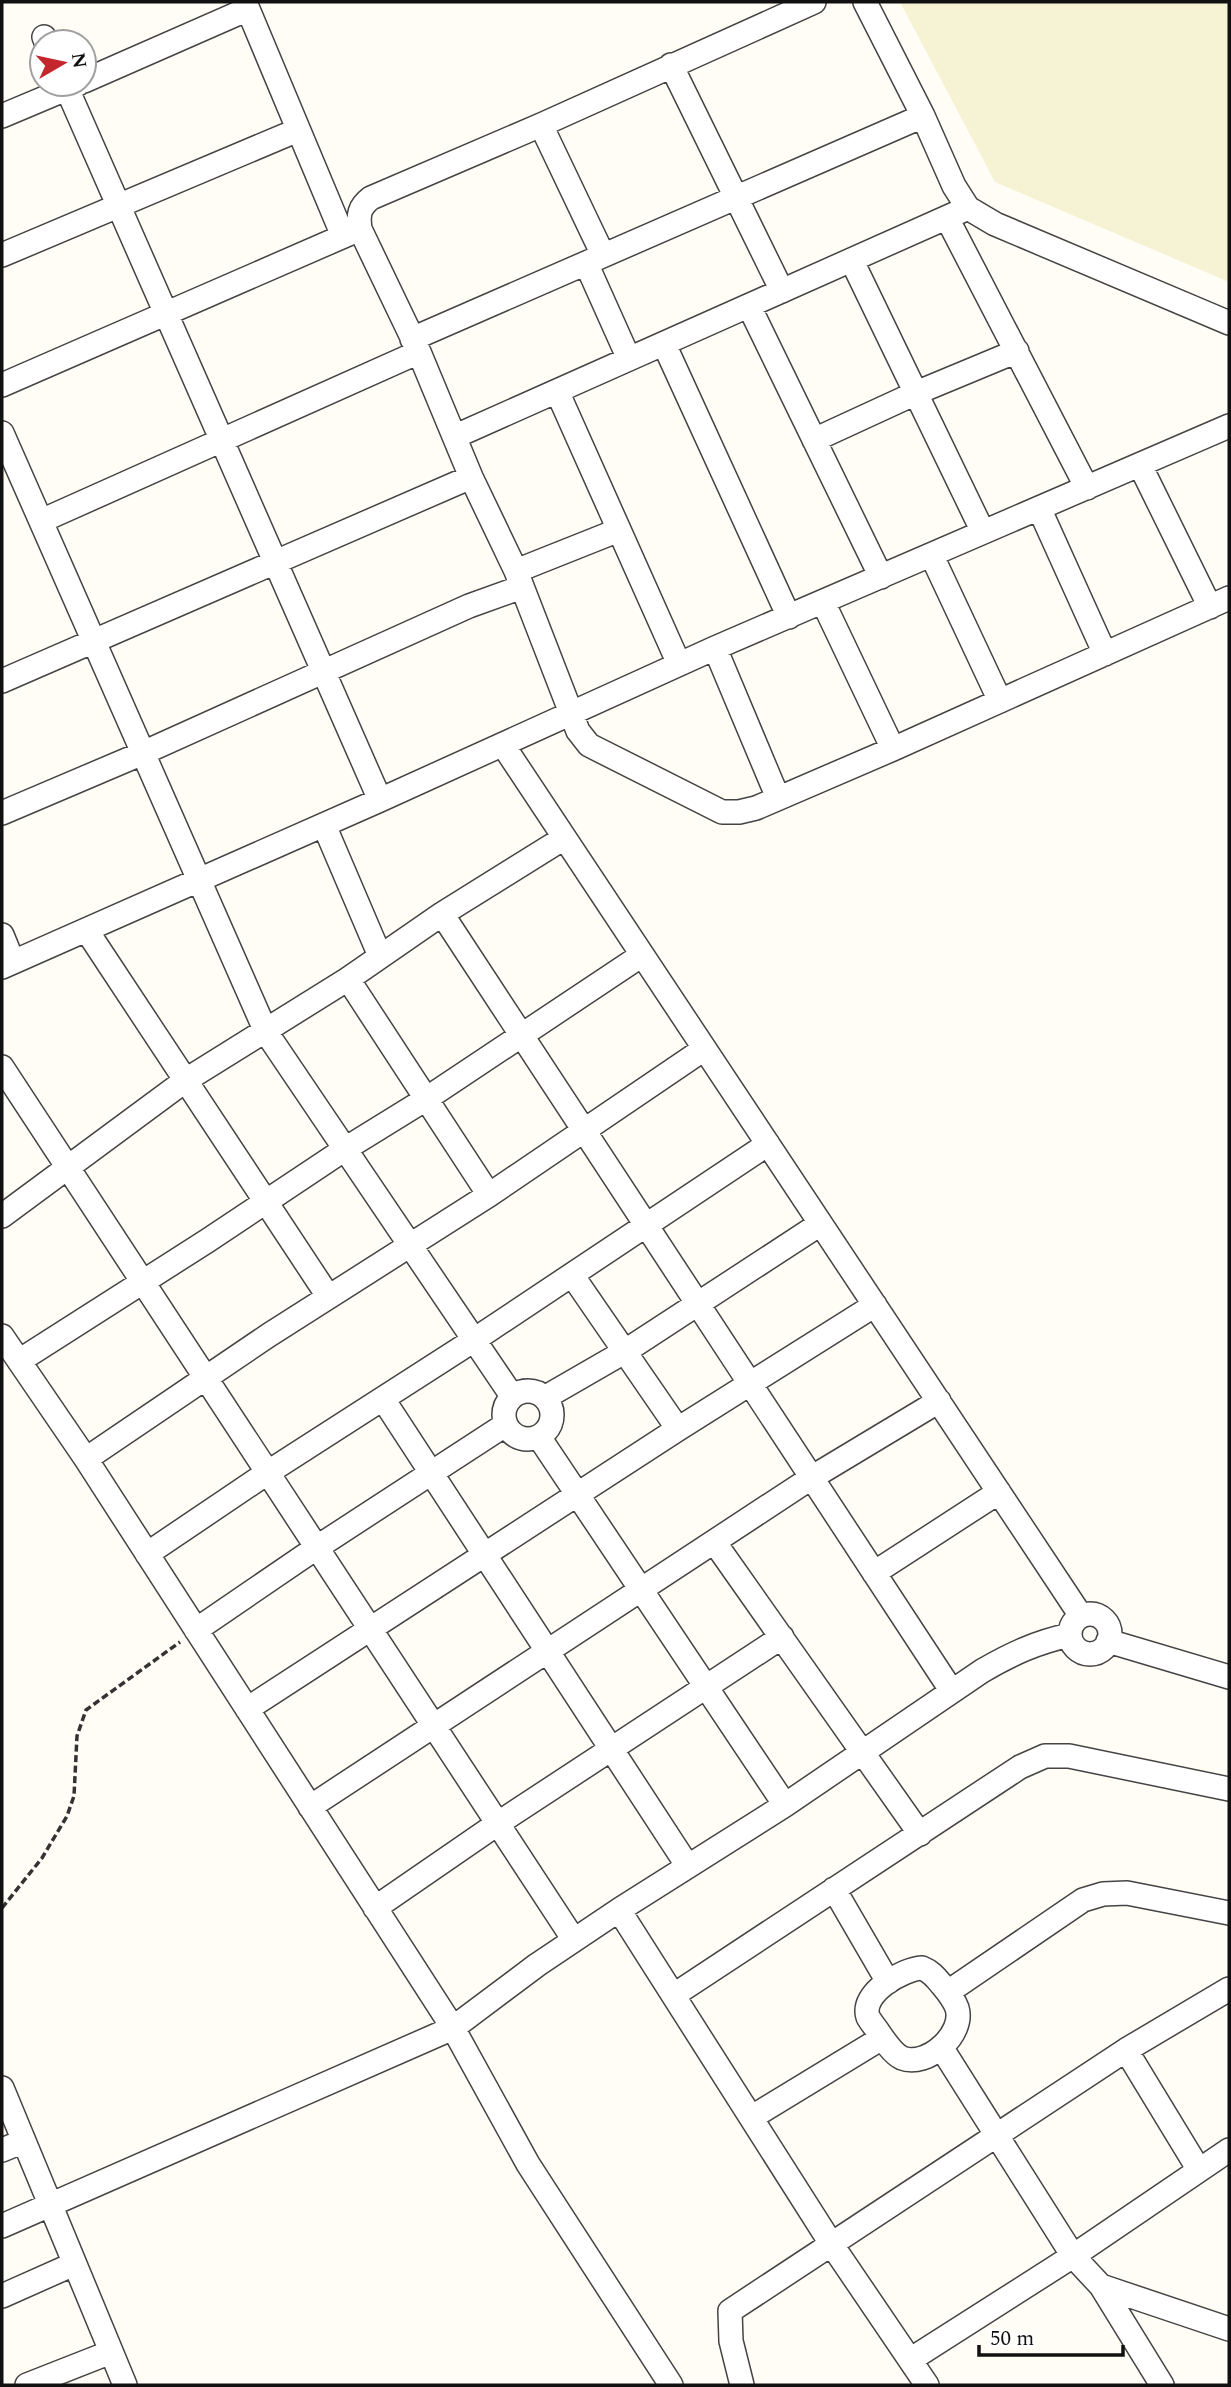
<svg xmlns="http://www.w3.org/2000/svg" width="1231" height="2387" font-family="Spectral,serif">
	<rect width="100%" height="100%" fill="#fffdf5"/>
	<path fill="#f6f3d4" d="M 900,2 L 1229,2 L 1229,282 L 995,182 Z"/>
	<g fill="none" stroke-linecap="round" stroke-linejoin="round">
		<defs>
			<path id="minor" d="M 245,2 L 343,236
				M 814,2 L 541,125 L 371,198 C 359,207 358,215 360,229 L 419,352 L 471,477 L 516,571 L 578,731 L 589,745 L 722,812 L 739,812 L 756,808 L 893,749 L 1229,598
				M 865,2 L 923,116 L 954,186 L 968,208 L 995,224 L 1229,323
				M 44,37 L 46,42
				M 671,65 L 782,291
				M 84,81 L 248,9
				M 65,84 L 380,800
				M 2,116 L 78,84
				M 541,125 L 603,255
				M 947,218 L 1087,488
				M 2,255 L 298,130
				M 852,261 L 983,532
				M 586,263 L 629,359
				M 749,306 L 881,577
				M 412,339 L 923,116
				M 664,344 L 789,617
				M 2,385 L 360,229
				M 557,391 L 679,664
				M 2,433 L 266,1032 L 512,1396
				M 456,436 L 968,208
				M 814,440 L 916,393 L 1017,351
				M 1140,465 L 1210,607
				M 1039,508 L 1105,654
				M 41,521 L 419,352
				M 932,556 L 1000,701
				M 516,571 L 619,530
				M 823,602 L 893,749
				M 715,648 L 778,798
				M 2,681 L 471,477
				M 503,745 L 1081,1616
				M 2,813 L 143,753 L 469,606 L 522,587
				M 324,825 L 380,956
				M 442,914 L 951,1690
				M 87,931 L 328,1296
				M 2,935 L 13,962
				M 2,967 L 380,800 L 715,648 L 1229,426
				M 348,979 L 489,1195
				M 2,1067 L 574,1940
				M 2,1216 L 186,1080 L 348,979 L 442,914 L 564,838
				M 572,1275 L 678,1429
				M 2,1336 L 86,1459 L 453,2028 L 528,2164 L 671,2385
				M 19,1361 L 207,1241 L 345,1149 L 426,1099 L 642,955
				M504 1415a24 24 0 1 1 48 0a24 24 0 1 1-48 0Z
				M 546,1397 L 624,1352 L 820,1224
				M 383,1399 L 687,1865
				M 539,1437 L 785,1805
				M 86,1459 L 269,1335 L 489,1195 L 704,1049
				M 715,1543 L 920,1834
				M 147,1554 L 267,1473 L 474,1340 L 768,1144
				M 874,1573 L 999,1492
				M1070 1634a20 20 0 1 1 40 0a20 20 0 1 1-40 0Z
				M 196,1630 L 316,1548 L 505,1425
				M 1108,1641 L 1229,1677
				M 247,1709 L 678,1429 L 875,1305
				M 310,1807 L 811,1478 L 939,1401
				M 834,1889 L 888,1982
				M 375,1908 L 497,1824 L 782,1637
				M 619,1910 L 785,1805 L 982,1671 C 1011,1654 1037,1642 1070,1635
				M 922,1968 C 932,1972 936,1978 942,1985 C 948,1992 954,2000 957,2008 C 965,2034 927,2068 902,2058 C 893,2054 883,2039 877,2030 C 875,2027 870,2021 868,2017 C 860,1993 903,1969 922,1968 Z
				M 948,1992 L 1083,1900 L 1103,1894 L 1127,1893 L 1229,1913
				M 674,1995 L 1020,1767 L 1045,1756 L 1069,1756 L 1229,1789
				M 941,2047 L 1073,2256 L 1101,2286 L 1229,2329
				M 1126,2050 L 1199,2170
				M 2,2088 L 125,2385
				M 752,2117 L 882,2038
				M 2,2150 L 24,2141
				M 2,2226 L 453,2028 L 537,1965 L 619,1910 L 832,2245 L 927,2385
				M 1101,2286 L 1162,2385
				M 2,2296 L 74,2264
				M 910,2360 L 1073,2256 L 1229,2150
				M 27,2385 L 111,2352
				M 742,2385 L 731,2341 L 730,2311 L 1126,2050 L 1229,1989"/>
		</defs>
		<use href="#minor" stroke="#444" stroke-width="26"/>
		<path stroke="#333" stroke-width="3.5" stroke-dasharray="7 3.5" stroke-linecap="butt" d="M 2,1908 L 42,1858 L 67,1816 L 74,1796 L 77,1736 L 86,1710 L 180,1642"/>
		<use href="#minor" stroke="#fff" stroke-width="23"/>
	</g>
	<rect width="1231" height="2387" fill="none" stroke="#111111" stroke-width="7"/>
	<g transform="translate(63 63) rotate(81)"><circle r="33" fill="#ffffff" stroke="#a0a0a0" stroke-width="2"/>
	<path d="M0-5L12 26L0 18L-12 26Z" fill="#c4262e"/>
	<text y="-10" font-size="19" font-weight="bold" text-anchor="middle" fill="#111111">N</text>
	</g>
	<path d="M979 2345v10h144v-10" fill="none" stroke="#111111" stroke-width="3.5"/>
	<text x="990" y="2345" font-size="21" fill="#111111" stroke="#ffffff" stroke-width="5" paint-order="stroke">50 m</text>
</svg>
